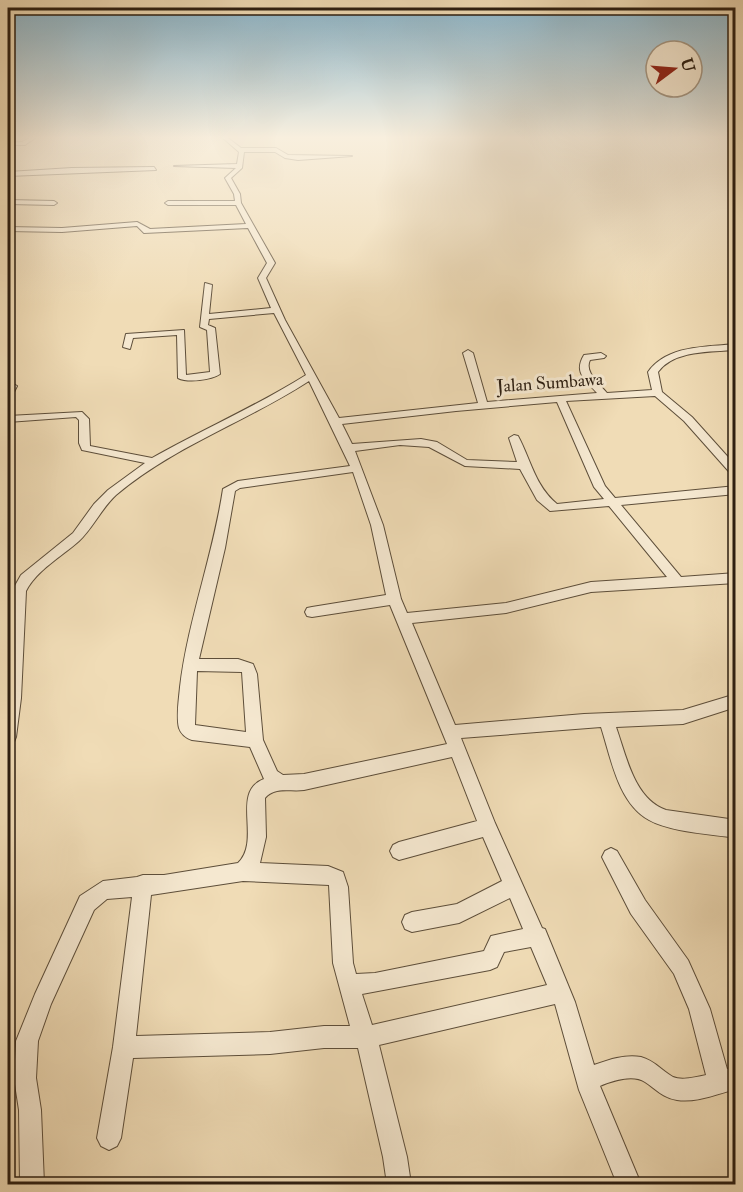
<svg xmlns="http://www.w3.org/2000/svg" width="743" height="1192" font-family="'IM FELL Double Pica',serif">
	<rect width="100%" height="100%" fill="#f0dcb6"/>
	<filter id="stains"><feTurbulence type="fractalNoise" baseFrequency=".00333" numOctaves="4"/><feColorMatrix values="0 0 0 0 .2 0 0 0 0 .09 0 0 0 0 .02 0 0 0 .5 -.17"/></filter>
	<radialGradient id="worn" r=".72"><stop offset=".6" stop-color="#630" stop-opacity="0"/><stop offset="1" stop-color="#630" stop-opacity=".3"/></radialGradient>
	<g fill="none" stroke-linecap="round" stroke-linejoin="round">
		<defs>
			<path id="minor" d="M 29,138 L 35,138 L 25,145 L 8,145 L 8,143 L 22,142 Z
				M 223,138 L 228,138 L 241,148 L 276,148 L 288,155 L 352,156 L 298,160 L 285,158 L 275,152 L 244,152 L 242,168 L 231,178 L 240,194 L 241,203 L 275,263 L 266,278 L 285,320 L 339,418 L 478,403 L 463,353 L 468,350 L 473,353 L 487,402 L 597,393 C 586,380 573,373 584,355 L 601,353 L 606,356 L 604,358 L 590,360 C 584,372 599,383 607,393 L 652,390 L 648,372 C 667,345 706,347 736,344 L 736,350 C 711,352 674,350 658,372 L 662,392 L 692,417 L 736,466 L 736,476 L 732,475 L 684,421 L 655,396 L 566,401 L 605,486 L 615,498 L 736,486 L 736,494 L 621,505 L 681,577 L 736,573 L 736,583 L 591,592 L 506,613 L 412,623 L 455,725 L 584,714 L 683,710 L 736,694 L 736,707 L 683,724 L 616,727 C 626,755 634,799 666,810 L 736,820 L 736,838 C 711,834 670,832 649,820 C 618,803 611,758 601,727 L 461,738 L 495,823 L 542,928 L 545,929 L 575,1002 L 594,1065 C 608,1060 625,1054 641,1057 C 655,1061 661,1070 673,1077 C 682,1081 696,1077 706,1075 L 689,1009 L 674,974 L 631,914 L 605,863 L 602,857 L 605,851 L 611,848 L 617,851 L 645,900 L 688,960 L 710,1009 L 727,1069 L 736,1067 L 736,1089 C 717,1094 696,1103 677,1100 C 663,1098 656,1089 645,1082 C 633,1074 612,1081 600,1086 L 641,1184 L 617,1184 L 579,1090 L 555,1004 L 379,1045 L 407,1157 L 411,1184 L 387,1184 L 383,1157 L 358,1048 L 324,1048 L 270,1054 L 133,1058 L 121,1138 L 117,1146 L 109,1150 L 101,1146 L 97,1138 L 113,1047 L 132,897 L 107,899 L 94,910 L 51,1004 L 38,1041 L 36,1078 L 41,1110 L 44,1184 L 20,1184 L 19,1110 L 14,1078 L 16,1041 L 35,994 L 80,896 L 103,881 L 137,877 L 143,875 L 164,875 L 238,863 C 262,840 230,792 264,779 L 250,747 L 192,740 C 186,738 181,734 179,728 C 176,716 179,699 180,687 C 188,620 213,556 223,489 L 238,481 L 350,466 L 309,381 C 246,422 174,446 116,495 C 101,509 93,528 79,541 C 61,557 37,570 26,591 L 21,698 L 16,737 L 14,742 L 8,744 L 8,655 L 12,591 L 21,575 L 73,533 L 94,504 L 108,490 L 145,463 L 82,450 L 79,443 L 79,420 L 76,417 L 8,422 L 8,416 L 82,412 L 89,419 L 90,446 L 152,458 C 203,429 257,406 306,375 L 274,313 L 209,319 L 208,325 L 215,328 L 220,374 C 211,380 188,383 178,378 L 177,335 L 133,338 L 130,349 L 123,347 L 126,334 L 184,330 L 186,375 L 210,372 L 207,330 L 200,327 L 205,283 L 212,285 L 209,314 L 271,308 L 258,278 L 267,263 L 248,228 L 144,233 L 137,226 L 62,232 L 8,231 L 8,227 L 62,228 L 137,222 L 150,229 L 246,224 L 236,205 L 168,205 L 165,203 L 168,201 L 235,201 L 234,194 L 225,178 L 236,168 L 174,166 L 237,164 L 239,152 ZM 557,402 L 594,487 L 604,499 L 557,504 C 535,486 531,460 518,436 L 514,435 L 509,438 L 517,462 L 467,460 L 437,442 L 421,439 L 352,444 L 342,424 L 456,411 ZM 400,445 L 429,447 L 465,466 L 520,469 L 537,500 L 550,511 L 609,506 L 667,577 L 591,582 L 506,603 L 407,613 L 401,599 L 383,525 L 355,451 ZM 353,472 L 371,525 L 386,595 L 312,607 L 307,608 L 305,612 L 307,616 L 312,617 L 390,605 L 447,744 L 304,774 L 283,775 L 277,771 L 263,740 L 257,674 L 253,664 L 238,659 L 199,659 L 225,548 L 235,491 L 240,488 ZM 197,671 L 242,672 L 246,732 L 195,725 ZM 452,757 L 477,821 L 399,842 L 393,845 L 390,851 L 393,857 L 399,860 L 483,837 L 502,881 L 457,904 L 412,912 L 405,915 L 402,922 L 405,929 L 412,932 L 459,923 L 510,898 L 523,929 L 491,936 L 484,951 L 375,973 L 356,974 L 353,963 L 348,887 L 343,872 L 328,866 L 260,863 L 266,837 L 265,798 C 275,786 290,792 304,790 ZM 243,881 L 329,885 L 333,963 L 350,1026 L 324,1026 L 270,1032 L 136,1036 L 151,895 ZM 531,947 L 547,985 L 372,1025 L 362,994 L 490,970 L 497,967 L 504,952 Z
				M 154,167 L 156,170 L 8,176 L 8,172 L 72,168 Z
				M 8,200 L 54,201 L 57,203 L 54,205 L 8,204 Z
				M 12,383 L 17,386 L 11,398 L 8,399 L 8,386 Z"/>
		</defs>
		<use href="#minor" stroke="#5d4e3a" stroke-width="2"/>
		<use href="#minor" fill="#f5e8d0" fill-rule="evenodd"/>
	</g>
	<linearGradient id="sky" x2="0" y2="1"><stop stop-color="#89b7cf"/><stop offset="0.45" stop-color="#f8efde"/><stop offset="1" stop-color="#f8efde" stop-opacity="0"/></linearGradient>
	<rect width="743" height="305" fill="url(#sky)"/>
	<g text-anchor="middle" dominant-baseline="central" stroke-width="6" stroke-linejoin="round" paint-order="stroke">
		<g font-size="18" fill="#2c1e11" stroke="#f5e8d0">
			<text transform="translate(550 383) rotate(-4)">Jalan Sumbawa</text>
		</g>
	</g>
	<rect width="743" height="1192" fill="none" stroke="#f0dcb6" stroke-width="30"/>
	<rect x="9" y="9" width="725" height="1174" fill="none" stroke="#2c1e11" stroke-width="3"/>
	<rect x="15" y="15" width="713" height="1162" fill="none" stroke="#2c1e11" stroke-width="1.5"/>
	<g transform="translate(674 69) rotate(74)"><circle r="28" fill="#f5e8d0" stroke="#a59784" stroke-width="1.5"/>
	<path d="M0-4.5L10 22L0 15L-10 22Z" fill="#8f2418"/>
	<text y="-9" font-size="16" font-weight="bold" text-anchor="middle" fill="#2c1e11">U</text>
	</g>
	<rect width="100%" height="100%" filter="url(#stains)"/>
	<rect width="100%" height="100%" fill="url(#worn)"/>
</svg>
